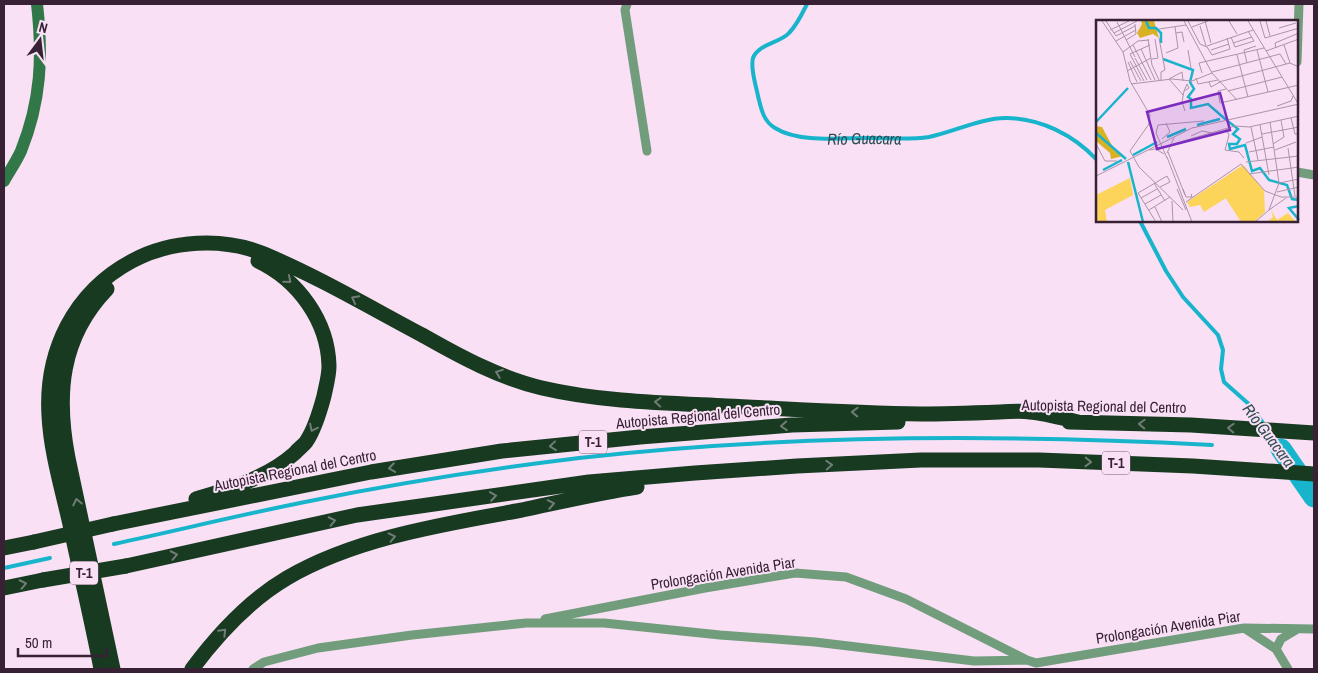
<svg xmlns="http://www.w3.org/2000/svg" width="1318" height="673" font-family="'Archivo Narrow',sans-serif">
	<rect width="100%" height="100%" fill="#f9e0f5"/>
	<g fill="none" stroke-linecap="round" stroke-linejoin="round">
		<g stroke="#18b4cc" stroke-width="4">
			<path id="s1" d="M 807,4 C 802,14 797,25 789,33 C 780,43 758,44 753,58 C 750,69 756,85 758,96 C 761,108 763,121 775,128 C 799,143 840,138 868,138 C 888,138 909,140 929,137 C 953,132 981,118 1006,118 C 1040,118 1074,135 1097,160"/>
			<path d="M 1140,221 L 1166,271 L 1183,297 L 1218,335 L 1223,350 L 1221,369 L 1224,382 L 1251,406 L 1265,426"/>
			<path d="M 1270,434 L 1281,449"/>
			<path d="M 114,544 C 179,530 244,514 310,501 C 399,483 489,469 579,458 C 789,434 1001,434 1212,445"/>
			<path d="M 4,568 L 50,558"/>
		</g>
		<path stroke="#18b4cc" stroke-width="21" d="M 1281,449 L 1314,497"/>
		<path stroke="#729d7c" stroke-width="9" d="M 627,4 L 625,10 L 647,151
			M 1297,62 L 1299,4
			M 1297,172 L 1314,175
			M 545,619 L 705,588 L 795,573 L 846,577 L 906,599 L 1025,659
			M 1244,628 L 1276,649 L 1288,669
			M 1276,649 L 1281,639 L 1296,630
			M 253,669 L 264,662 L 318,648 L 412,635 L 526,623 L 604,623 L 720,635 L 815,642 L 974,661 L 1027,660 L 1036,663 L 1244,628 L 1314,629"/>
		<path stroke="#327748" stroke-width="12" d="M 4,181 C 9,172 16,162 21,151 C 41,101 43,57 37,4"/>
		<path stroke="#173a21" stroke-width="15" d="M 107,289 C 60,338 56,395 68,458 L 113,669
			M 1069,422 L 1191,425 L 1314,433
			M 196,499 C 231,488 267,478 295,453 C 298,449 303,446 306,442 C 315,429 320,411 324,396 C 326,386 329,376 329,366 C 328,321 298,280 258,261
			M 113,524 L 371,472 L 502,451 L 640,437 L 792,425 L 898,422
			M 4,548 L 34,542
			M 126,566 L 357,515 L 589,482 L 695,473 L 797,466 L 921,460 L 1039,460 L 1193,466 L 1314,474
			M 4,588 L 43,580
			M 101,669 C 92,622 81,576 71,529 C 63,492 51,454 49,416 C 45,351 74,292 132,261 C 171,240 223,237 264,254 C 319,277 371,308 424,336 C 461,357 500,378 542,388 C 602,402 665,403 727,406 C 792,409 856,413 921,414 C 947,414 974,413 1000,412 C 1009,412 1019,410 1029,412 C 1045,413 1062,418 1078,422
			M 192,669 C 218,634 248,601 287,578 C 355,538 445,524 522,510 C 560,502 598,493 637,487"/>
		<path stroke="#173a21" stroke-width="15" d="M 34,542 L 113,524
			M 43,580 L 126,566"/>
	</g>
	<defs><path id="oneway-chevron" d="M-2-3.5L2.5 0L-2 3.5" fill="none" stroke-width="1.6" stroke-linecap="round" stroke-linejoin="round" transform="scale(1.25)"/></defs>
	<g stroke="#717c76">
		<use href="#oneway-chevron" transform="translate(288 280) rotate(40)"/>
		<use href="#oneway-chevron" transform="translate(355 299) rotate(-152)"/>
		<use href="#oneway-chevron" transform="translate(499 373) rotate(-159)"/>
		<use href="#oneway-chevron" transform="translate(658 402) rotate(-177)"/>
		<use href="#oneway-chevron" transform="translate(855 412) rotate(-178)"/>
		<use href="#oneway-chevron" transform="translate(1142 424) rotate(-178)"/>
		<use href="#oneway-chevron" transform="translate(784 426) rotate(176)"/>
		<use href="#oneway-chevron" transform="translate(313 428) rotate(116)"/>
		<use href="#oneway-chevron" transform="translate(1231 428) rotate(-177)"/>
		<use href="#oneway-chevron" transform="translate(553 446) rotate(174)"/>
		<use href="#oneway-chevron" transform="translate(1088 462) rotate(2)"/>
		<use href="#oneway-chevron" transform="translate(829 465) rotate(-3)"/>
		<use href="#oneway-chevron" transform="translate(392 468) rotate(171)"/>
		<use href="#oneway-chevron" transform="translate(493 496) rotate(-8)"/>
		<use href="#oneway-chevron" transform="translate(77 502) rotate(-102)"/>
		<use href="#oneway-chevron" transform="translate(551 504) rotate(-11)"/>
		<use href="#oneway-chevron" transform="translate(332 521) rotate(-12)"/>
		<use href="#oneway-chevron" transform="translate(392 537) rotate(-13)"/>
		<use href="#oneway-chevron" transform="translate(174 555) rotate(-12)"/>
		<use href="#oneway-chevron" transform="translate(23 584) rotate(-12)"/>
		<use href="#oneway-chevron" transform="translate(223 632) rotate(-45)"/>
	</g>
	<g text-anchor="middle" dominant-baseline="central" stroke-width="4" stroke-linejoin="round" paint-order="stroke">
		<g fill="#f9e0f5" stroke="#725a6f" stroke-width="1">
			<rect x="579" y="430.5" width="28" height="23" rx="4"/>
			<rect x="1102" y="451.5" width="28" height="23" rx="4"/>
			<rect x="70" y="561.5" width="28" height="23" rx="4"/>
		</g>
		<g font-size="14" font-weight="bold" fill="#382135">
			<text x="593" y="442">T-1</text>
			<text x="1116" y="463">T-1</text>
			<text x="84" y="573">T-1</text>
		</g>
		<g font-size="15" fill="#382135" stroke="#f9e0f5">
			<text transform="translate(1104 406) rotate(1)">Autopista Regional del Centro</text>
			<text transform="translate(698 416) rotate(-5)">Autopista Regional del Centro</text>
			<text transform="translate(295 470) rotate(-11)">Autopista Regional del Centro</text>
			<text transform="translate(723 573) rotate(-9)">Prolongación Avenida Piar</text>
			<text transform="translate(1168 627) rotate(-9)">Prolongación Avenida Piar</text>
		</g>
		<g font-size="16" font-style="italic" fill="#2f4c52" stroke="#f9e0f5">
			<text stroke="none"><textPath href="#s1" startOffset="246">Río Guacara</textPath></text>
			<text transform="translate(1269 435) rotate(53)">Río Guacara</text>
		</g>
	</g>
	<g transform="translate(1096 20)">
		<rect width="202" height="202" fill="#f9e0f5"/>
		<path d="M 147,145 L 168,171 L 169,192 L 158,202 L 145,202 L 120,163 ZM 34,158 L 37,175 L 9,190 L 11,202 L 0,202 L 0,175 Z" fill="#fbd459"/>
		<path d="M 45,1 L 58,1 L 63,18 L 57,14 L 44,18 L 41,13 L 46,4 ZM 0,106 L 6,107 L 19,131 L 27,136 L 15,139 L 14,133 L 0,121 Z" fill="#d8b124"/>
		<path d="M 120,163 L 130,178 L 108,192 L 104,185 L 94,187 L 91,182 ZM 175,190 L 181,200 L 192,193 L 200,202 L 171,202 L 177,197 Z" fill="#fbd459"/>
		<path fill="none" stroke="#18b4cc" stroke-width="2.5" d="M 50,1 L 53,8 L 60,8 L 65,13 L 65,23M 67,39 L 97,50 L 94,62 L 98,69 L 92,77 L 95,79 L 95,88 L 112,84 L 128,98M 128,98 L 142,109 L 137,114 L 144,119 L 141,124 L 133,124 L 134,129 L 149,125 L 156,151 L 164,148 L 173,160 L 191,165 L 196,179 L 203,180M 0,102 L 32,68M 101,105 L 124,99M 0,113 L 30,139M 71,117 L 90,109M 37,135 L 61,122M 32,142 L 47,202M 7,150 L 26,140M 203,186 L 193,188 L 203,200"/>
		<path fill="none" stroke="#ac94a8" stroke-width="1" d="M 6,1 L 27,32 L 34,61 L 54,95 L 53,104 L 34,131 L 43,147 L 87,190M 10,1 L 20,16 L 39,6M 88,1 L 116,53 L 141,80M 92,1 L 104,24 L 111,27 L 116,35 L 134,29 L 131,18M 109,1 L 115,23M 133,1 L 141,14M 152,1 L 203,85M 164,1 L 169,18 L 203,8M 170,1 L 174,16M 21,2 L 39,37M 104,6 L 110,26M 96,7 L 112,1M 183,8 L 200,3M 63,9 L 90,5M 14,10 L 33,1M 18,13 L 41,1M 80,13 L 86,12 L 88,22M 135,17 L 139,27 L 158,21 L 152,11M 63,18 L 69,50 L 65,52 L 65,60M 52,19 L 56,45 L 63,60M 30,20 L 40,14 L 39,4M 20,21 L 40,10M 137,23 L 156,17M 37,25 L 55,60M 188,25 L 194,43M 111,26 L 157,10M 180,28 L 179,23 L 203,13M 45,29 L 59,60M 92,30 L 95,48M 115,30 L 133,24M 161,30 L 172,72M 170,31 L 203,19M 27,32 L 42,21 L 53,20M 70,33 L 82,28 L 79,7M 141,35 L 152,77M 39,38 L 51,60M 56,39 L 62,38 L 59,19M 34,41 L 45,61M 32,42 L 41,62M 151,43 L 148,30 L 160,26M 31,51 L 55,38M 116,52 L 184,34 L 190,44M 106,53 L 103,43 L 168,28M 100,58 L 102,64 L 122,60M 73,59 L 86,52 L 87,61M 73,59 L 87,75M 48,61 L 34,34 L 54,25M 113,62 L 115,67 L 124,62M 123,62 L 194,43 L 203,47M 35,64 L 76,59 L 96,61 L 116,53M 130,69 L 122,71 L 124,83 L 203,65M 88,71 L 93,68 L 91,64 L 88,71 L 86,82 L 89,91M 132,71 L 186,57M 181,86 L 195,81 L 197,76M 195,98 L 199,114 L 203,114M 174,102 L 183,163M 164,105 L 173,155M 155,107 L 162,140M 130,109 L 133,115 L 129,130 L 143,132 L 148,138M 166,114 L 203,107M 95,116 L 106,111 L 116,113M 66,119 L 74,112 L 70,103M 150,123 L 166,117M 0,124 L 9,141 L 21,141M 77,124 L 139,106 L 153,107 L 203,96M 177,124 L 188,117 L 185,100M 192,128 L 199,176M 53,130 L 60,129 L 68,134M 179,130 L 200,122M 72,132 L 89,175M 153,132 L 178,127M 71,133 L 78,118M 71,137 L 96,202M 71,138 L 60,113 L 62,105 L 108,101M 150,142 L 203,136M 0,144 L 0,171M 153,154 L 203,147M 0,156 L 96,108 L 203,84M 58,163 L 69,181M 81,169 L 90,190M 87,169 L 90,177 L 96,177 L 95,174M 181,172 L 203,167M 45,178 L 61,169M 76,181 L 77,202M 90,182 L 145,144 L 169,171 L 185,177 L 203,177M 49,184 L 65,175M 59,187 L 66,202M 53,190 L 74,177M 173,190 L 190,178M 60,202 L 42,173 L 71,156 L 74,162 L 64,167M 159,202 L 173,190 L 183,163 L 203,159"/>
		<path fill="#7b2cbf" fill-opacity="0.15" stroke="#7b2cbf" stroke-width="2.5" d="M 124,73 L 134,110 L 61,129 L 51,92 Z"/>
		<rect width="202" height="202" fill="none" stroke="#382135" stroke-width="2.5"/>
	</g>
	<rect width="1318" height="673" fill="none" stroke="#382135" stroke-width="10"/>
	<g transform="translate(40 40) rotate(15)" stroke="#f9e0f5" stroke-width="4" paint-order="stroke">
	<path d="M0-4L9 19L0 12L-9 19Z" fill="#382135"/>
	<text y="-8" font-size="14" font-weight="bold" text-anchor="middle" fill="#382135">N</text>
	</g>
	<path d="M18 648v8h89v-8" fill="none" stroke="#382135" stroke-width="2.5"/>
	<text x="25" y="648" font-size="15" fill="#382135" stroke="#f9e0f5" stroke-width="4" paint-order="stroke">50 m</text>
</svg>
